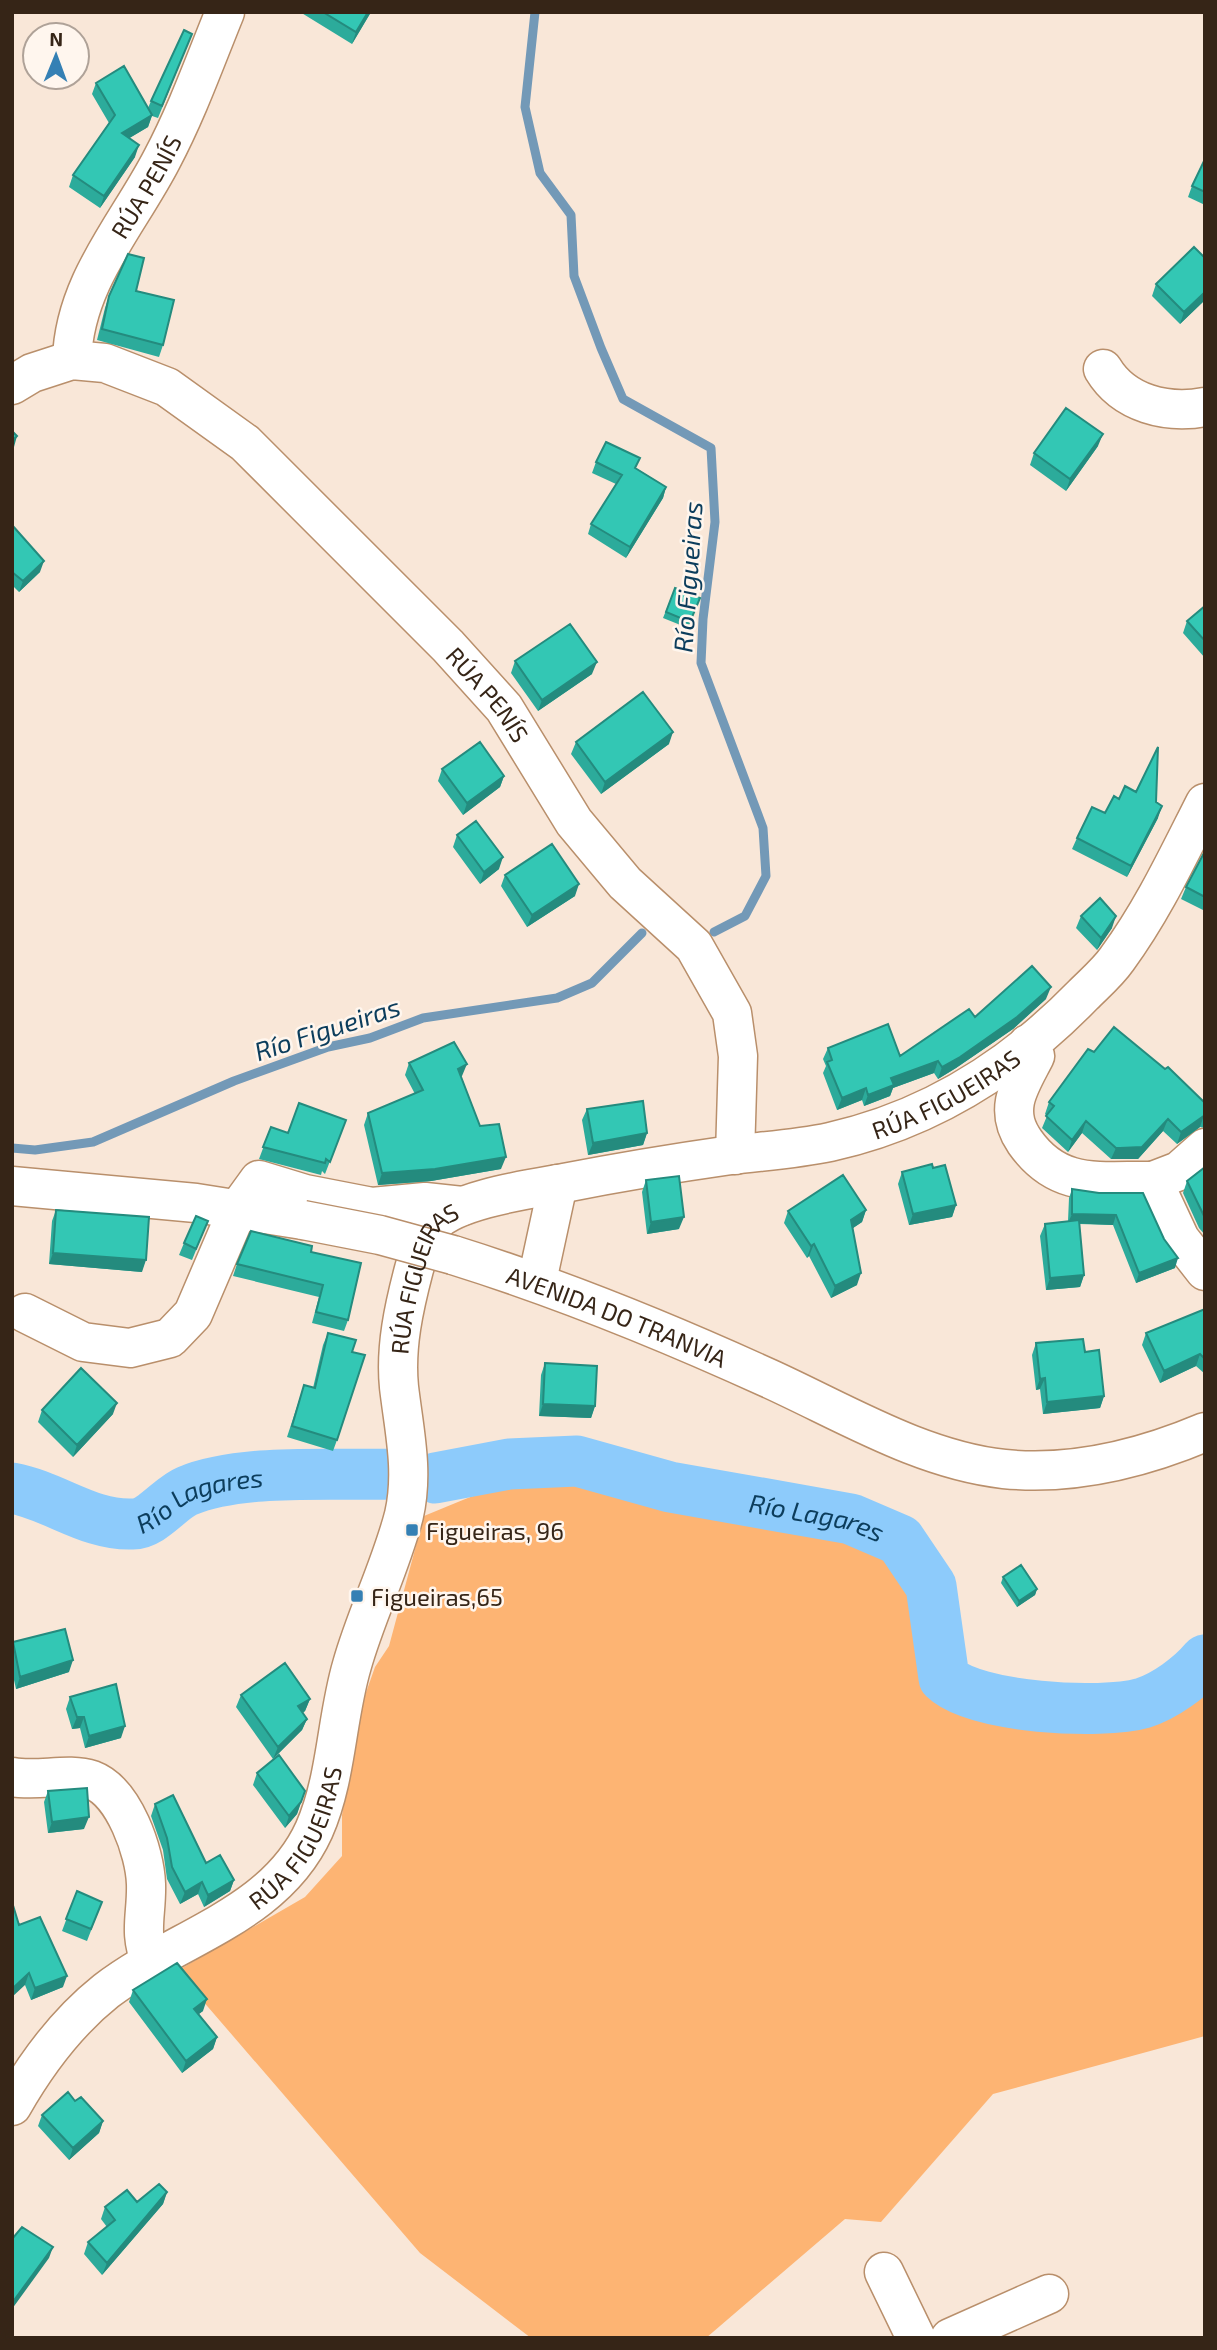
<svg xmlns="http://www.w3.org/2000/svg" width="1217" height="2350" font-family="'Exo 2',sans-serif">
	<rect width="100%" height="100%" fill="#f9e7d8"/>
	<path fill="#fdb473" d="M 571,1476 L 604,1484 L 642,1501 L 804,1528 L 869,1545 L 902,1567 L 912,1581 L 926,1619 L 929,1689 L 939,1702 C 1020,1705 1139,1751 1205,1685 L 1205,2036 L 993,2094 L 881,2222 L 845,2219 L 706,2338 L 531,2338 L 420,2253 L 177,1971 L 305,1897 L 342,1856 L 342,1815 L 363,1701 L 375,1667 L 389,1646 L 424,1516 C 479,1493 510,1479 571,1476 Z"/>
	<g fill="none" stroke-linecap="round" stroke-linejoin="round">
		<path stroke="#7399b7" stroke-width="9" d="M 535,12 L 525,107 L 540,173 L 571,215 L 574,276 L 601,348 L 623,399 L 711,448 L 715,522 L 703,619 L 701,663 L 763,828 L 766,876 L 745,916 L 714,932
			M 12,1148 L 35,1150 L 93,1142 L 234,1081 L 328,1047 L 370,1038 L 423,1018 L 557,998 L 592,983 L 642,933"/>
		<g stroke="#8dcbfb" stroke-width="51">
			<path id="s1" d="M 435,1478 L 509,1464 L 577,1461 L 670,1487 L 851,1519 L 900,1540 L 931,1586 L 944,1678 C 975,1708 1101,1715 1143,1703 C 1165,1696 1191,1677 1205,1660"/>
			<path id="s2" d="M 12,1488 C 55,1496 89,1526 133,1524 C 152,1524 170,1498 187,1491 C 242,1468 333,1476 393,1474"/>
		</g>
		<defs>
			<g id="minor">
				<path id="s3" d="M 72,360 C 74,282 128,225 162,159 C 187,112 205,61 225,12"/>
				<path d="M 1103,369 C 1124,404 1167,414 1205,407"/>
				<path id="s4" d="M 12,385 L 32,373 L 72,360 L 105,363 L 167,387 L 245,443 L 448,646 L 504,708 L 574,822 L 625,883 L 694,946 L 732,1013 L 738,1056 L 735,1155"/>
				<path d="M 1028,1044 L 1035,1056 C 1028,1070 1018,1086 1015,1101 C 1012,1117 1016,1129 1025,1142 C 1059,1190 1100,1180 1153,1181 L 1180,1239 L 1205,1271"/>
				<path d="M 1153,1181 L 1179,1171 L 1205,1148"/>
				<path d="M 537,1281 L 558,1184"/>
				<path d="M 25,1313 L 83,1342 L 130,1348 L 170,1338 L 193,1314 L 238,1209 L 259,1180 L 305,1194 L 372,1207 L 425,1202 L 462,1206"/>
				<path d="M 12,1777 C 38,1782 68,1772 92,1780 C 124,1792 145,1852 146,1884 C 147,1915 138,1932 151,1963"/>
				<path id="s5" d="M 12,2106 C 36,2064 67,2022 106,1991 C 176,1937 275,1916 314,1830 C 337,1778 336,1719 352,1665 C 366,1615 391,1566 404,1515 C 414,1471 404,1430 399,1387 C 395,1347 404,1307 414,1269 C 419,1253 422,1237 433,1224 C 456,1199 531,1189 564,1183 C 620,1172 675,1163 731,1155 C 764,1151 797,1149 830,1142 C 929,1120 1013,1067 1083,995 C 1095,983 1108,972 1117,959 C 1153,910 1178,856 1205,803"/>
				<path d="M 884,2272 L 916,2338"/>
				<path d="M 950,2338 L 1049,2294"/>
			</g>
			<g id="major">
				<path d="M 12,1186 L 196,1203 L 303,1220"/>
				<path id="s6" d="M 453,1255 C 562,1289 665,1331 768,1378 C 843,1412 921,1460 1004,1469 C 1074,1476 1141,1459 1205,1432"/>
			</g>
		</defs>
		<use href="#minor" stroke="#b98f6b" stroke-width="41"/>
		<use href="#major" stroke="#b98f6b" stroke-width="41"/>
		<use href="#minor" stroke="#fff" stroke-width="38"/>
		<use href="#major" stroke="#fff" stroke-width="38"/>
		<defs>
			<path id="major-bridge" d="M 303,1220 L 380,1235 L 453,1255"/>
		</defs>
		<use href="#major-bridge" stroke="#b98f6b" stroke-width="41" stroke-linecap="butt"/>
		<use href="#major-bridge" stroke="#fff" stroke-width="38"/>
	</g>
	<path fill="#2cab9b" d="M 300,12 L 371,12 L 352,44 Z
		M 192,34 L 158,118 L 152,116 L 148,127 L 129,138 L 135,157 L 100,208 L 69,187 L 73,175 L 109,123 L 92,94 L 96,83 L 148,108 L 151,101 Z
		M 1205,159 L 1205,205 L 1188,197 L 1192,186 Z
		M 1205,258 L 1205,300 L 1180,324 L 1152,296 L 1156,284 Z
		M 136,291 L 163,345 L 159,357 L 97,340 L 105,308 L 109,296 Z
		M 1098,446 L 1066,491 L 1030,465 L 1034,453 Z
		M 596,462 L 636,468 L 666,487 L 663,498 L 626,558 L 588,534 L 591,524 L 616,484 L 592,473 Z
		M 12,525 L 40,572 L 19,592 L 12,585 Z
		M 675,588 L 700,598 L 688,628 L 663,618 Z
		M 1205,606 L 1205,658 L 1183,633 L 1187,621 Z
		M 515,661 L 592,674 L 538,711 L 511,673 Z
		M 576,742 L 669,744 L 601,794 L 571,754 Z
		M 442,769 L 504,776 L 500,787 L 463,815 L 438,781 Z
		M 1119,799 L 1156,802 L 1158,818 L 1127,877 L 1072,849 L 1077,838 Z
		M 457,835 L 499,869 L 480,884 L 453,847 Z
		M 1205,851 L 1205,911 L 1181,899 L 1186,887 Z
		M 505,875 L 575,896 L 527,927 L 501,886 Z
		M 1081,916 L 1112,928 L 1097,950 L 1076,928 Z
		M 1046,999 L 1013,1029 L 956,1068 L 938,1079 L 934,1073 L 893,1088 L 890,1096 L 864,1106 L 862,1100 L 837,1110 L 823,1073 L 826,1066 L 823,1059 L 828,1048 L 900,1056 L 975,1017 Z
		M 1094,1052 L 1205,1103 L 1205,1128 L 1200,1127 L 1177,1144 L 1163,1131 L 1138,1159 L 1111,1159 L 1082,1133 L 1068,1152 L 1042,1128 L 1047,1116 L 1045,1114 L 1049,1102 Z
		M 409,1063 L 462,1076 L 461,1076 L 480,1126 L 501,1169 L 431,1181 L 378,1185 L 364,1125 L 368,1113 L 415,1094 L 405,1075 Z
		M 587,1109 L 647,1133 L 643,1145 L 588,1155 L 582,1120 Z
		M 346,1120 L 325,1174 L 322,1171 L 321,1175 L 259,1159 L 271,1127 L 288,1133 Z
		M 1205,1167 L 1205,1235 L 1199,1228 L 1183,1193 L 1187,1181 Z
		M 933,1168 L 956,1205 L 952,1217 L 909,1225 L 898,1184 L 902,1172 Z
		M 646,1180 L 679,1229 L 647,1234 L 642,1192 Z
		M 1072,1189 L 1099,1193 L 1175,1268 L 1136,1283 L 1113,1225 L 1079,1224 L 1084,1275 L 1080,1287 L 1046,1290 L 1040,1236 L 1045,1224 L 1068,1221 L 1069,1198 Z
		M 56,1210 L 142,1272 L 49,1264 L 52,1221 Z
		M 866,1210 L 862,1222 L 853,1228 L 857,1285 L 831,1298 L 809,1256 L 807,1258 L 784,1223 L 788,1211 Z
		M 208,1221 L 192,1260 L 179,1255 L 184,1243 Z
		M 311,1252 L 348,1320 L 344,1331 L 312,1323 L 319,1297 L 233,1276 L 237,1264 Z
		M 1205,1309 L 1205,1374 L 1196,1366 L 1160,1383 L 1142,1345 L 1146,1333 Z
		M 328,1333 L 352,1352 L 337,1440 L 333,1451 L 287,1437 L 304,1385 L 313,1388 L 323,1345 Z
		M 1036,1343 L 1104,1396 L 1100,1408 L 1043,1414 L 1040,1389 L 1036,1390 L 1032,1355 Z
		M 545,1363 L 595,1406 L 591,1418 L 539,1416 L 541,1375 Z
		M 42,1410 L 113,1414 L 73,1457 L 38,1422 Z
		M 1003,1577 L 1037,1589 L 1035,1595 L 1017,1607 L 1001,1583 Z
		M 13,1642 L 69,1672 L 16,1689 L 12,1671 Z
		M 241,1695 L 310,1699 L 305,1711 L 303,1713 L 307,1719 L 302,1730 L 273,1759 L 236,1707 Z
		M 70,1697 L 121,1738 L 85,1748 L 80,1728 L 72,1729 L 66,1709 Z
		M 257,1773 L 305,1791 L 297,1814 L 285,1828 L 253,1785 Z
		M 48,1791 L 84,1829 L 48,1833 L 44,1802 Z
		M 155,1804 L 206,1863 L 234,1880 L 230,1891 L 204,1907 L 198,1894 L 180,1904 L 167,1879 L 163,1850 L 151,1816 Z
		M 77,1891 L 102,1902 L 87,1941 L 62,1931 Z
		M 19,1925 L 63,1987 L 31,2000 L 25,1985 Z
		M 133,1990 L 203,2011 L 198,2014 L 217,2037 L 213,2049 L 182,2073 L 129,2002 Z
		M 75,2101 L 103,2121 L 99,2133 L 69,2160 L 38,2126 L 42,2115 Z
		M 167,2192 L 163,2204 L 102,2275 L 84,2254 L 88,2242 L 107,2227 L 101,2219 L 105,2207 L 137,2202 Z"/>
	<path fill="#248b7e" d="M 368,12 L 371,12 L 352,44 L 356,32 Z
		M 152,115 L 148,127 L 118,145 L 122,133 Z
		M 139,145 L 135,157 L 100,208 L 104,196 Z
		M 1205,292 L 1205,300 L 1180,324 L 1184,312 Z
		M 1103,434 L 1098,446 L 1066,491 L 1070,479 Z
		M 17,436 L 14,447 L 12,448 L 12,441 Z
		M 666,487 L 663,498 L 626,558 L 630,547 Z
		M 44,561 L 40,572 L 19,592 L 23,581 Z
		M 597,662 L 592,674 L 538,711 L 542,700 Z
		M 673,732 L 669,744 L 601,794 L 605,782 Z
		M 504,776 L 500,787 L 463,815 L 467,803 Z
		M 1162,806 L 1158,818 L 1127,877 L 1131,866 Z
		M 503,857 L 499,869 L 480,884 L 484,872 Z
		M 579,884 L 575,896 L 527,927 L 532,915 Z
		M 1116,916 L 1112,928 L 1097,950 L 1101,938 Z
		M 1051,987 L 1046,999 L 1013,1029 L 956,1068 L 938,1079 L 942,1067 Z
		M 938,1061 L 934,1073 L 893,1088 L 890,1096 L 864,1106 L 868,1095 L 891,1078 Z
		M 467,1064 L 462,1076 L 454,1080 L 458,1069 Z
		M 866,1088 L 862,1100 L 837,1110 L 842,1098 Z
		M 1204,1115 L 1200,1127 L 1177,1144 L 1181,1132 Z
		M 1168,1119 L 1163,1131 L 1138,1159 L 1111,1159 L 1116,1148 Z
		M 1086,1121 L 1082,1133 L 1068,1152 L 1072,1140 Z
		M 647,1133 L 643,1145 L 588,1155 L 593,1143 Z
		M 506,1157 L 501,1169 L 431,1181 L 378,1185 L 382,1173 Z
		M 956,1205 L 952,1217 L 909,1225 L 913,1214 Z
		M 866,1210 L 862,1222 L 847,1232 L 851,1220 Z
		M 1072,1214 L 1116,1215 L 1113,1225 L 1068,1223 Z
		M 684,1217 L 679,1229 L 647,1234 L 651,1222 Z
		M 814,1244 L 809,1256 L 807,1258 L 811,1246 Z
		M 53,1253 L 146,1260 L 142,1272 L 49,1264 Z
		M 1178,1258 L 1175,1268 L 1136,1283 L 1139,1273 Z
		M 861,1273 L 857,1285 L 831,1298 L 835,1286 Z
		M 1084,1275 L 1080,1287 L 1046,1290 L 1050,1278 Z
		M 1200,1354 L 1196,1366 L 1160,1383 L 1164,1371 Z
		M 1045,1378 L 1040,1389 L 1036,1390 L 1040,1379 Z
		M 1104,1396 L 1100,1408 L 1043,1414 L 1047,1402 Z
		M 117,1403 L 113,1414 L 73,1457 L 77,1445 Z
		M 543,1404 L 595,1406 L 591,1418 L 539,1416 Z
		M 1037,1589 L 1035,1595 L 1017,1607 L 1019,1601 Z
		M 73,1660 L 69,1672 L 16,1689 L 20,1677 Z
		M 310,1699 L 305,1711 L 294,1717 L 298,1706 Z
		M 77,1717 L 84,1717 L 80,1728 L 72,1729 Z
		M 307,1719 L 302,1730 L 273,1759 L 278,1747 Z
		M 125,1726 L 121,1738 L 85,1748 L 89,1736 Z
		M 301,1802 L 297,1814 L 285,1828 L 289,1816 Z
		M 89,1817 L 84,1829 L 48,1833 L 52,1822 Z
		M 234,1880 L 230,1891 L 204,1907 L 208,1895 Z
		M 202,1882 L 198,1894 L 180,1904 L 185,1892 Z
		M 29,1973 L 25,1985 L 12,1997 L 12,1989 Z
		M 67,1976 L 63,1987 L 31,2000 L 35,1988 Z
		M 207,1999 L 203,2011 L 190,2021 L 194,2009 Z
		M 217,2037 L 213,2049 L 182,2073 L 186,2061 Z
		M 103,2121 L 99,2133 L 69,2160 L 73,2148 Z
		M 167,2192 L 163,2204 L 102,2275 L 107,2263 Z
		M 53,2247 L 49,2258 L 12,2309 L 12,2303 Z"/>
	<path fill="#33c7b4" stroke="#248b7e" stroke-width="2" d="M 323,12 L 368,12 L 356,32 Z
		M 184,30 L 192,34 L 162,106 L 151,101 Z
		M 124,66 L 152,115 L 122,133 L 139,145 L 104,196 L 73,175 L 115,115 L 96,83 Z
		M 1205,159 L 1205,192 L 1192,186 Z
		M 1194,247 L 1205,258 L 1205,292 L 1184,312 L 1156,284 Z
		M 128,254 L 144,258 L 136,291 L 174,300 L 163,345 L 102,329 L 109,296 Z
		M 1066,408 L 1103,434 L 1070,479 L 1034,453 Z
		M 12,431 L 17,436 L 12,441 Z
		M 606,442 L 640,458 L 635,468 L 666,487 L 630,547 L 591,524 L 622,475 L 596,462 Z
		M 12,525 L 44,561 L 23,581 L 12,572 Z
		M 675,588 L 700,598 L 690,622 L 666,612 Z
		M 1205,606 L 1205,641 L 1187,621 Z
		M 570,624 L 597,662 L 542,700 L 515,661 Z
		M 643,692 L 673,732 L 605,782 L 576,742 Z
		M 480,742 L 504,776 L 467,803 L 442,769 Z
		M 1158,747 L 1156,802 L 1162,806 L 1131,866 L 1077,838 L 1092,807 L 1105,813 L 1114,796 L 1119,799 L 1125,786 L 1136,792 Z
		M 476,821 L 503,857 L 484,872 L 457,835 Z
		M 552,844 L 579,884 L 532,915 L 505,875 Z
		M 1205,851 L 1205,897 L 1186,887 Z
		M 1100,898 L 1116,916 L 1101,938 L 1081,916 Z
		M 1032,966 L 1051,987 L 1017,1017 L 960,1057 L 942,1067 L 938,1061 L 891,1078 L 894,1085 L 868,1095 L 866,1088 L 842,1098 L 827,1062 L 832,1060 L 828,1048 L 888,1024 L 900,1056 L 969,1009 L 975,1017 Z
		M 1114,1027 L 1165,1069 L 1168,1067 L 1205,1103 L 1205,1115 L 1181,1132 L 1168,1119 L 1142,1147 L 1120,1148 L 1116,1148 L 1086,1121 L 1072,1140 L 1046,1116 L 1054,1106 L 1049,1102 L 1088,1049 L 1094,1052 Z
		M 454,1042 L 467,1064 L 458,1069 L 480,1126 L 499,1124 L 506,1157 L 435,1169 L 382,1173 L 368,1113 L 423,1090 L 409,1063 Z
		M 643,1101 L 647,1133 L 593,1143 L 587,1109 Z
		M 299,1103 L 346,1120 L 330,1162 L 326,1159 L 325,1163 L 263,1147 L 271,1127 L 288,1133 Z
		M 932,1164 L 933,1168 L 945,1165 L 956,1205 L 913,1214 L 902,1172 Z
		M 1205,1167 L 1205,1218 L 1187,1181 Z
		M 843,1175 L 866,1210 L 851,1220 L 861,1273 L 835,1286 L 814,1244 L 811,1246 L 788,1211 Z
		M 679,1176 L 684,1217 L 651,1222 L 646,1180 Z
		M 1072,1189 L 1099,1193 L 1143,1193 L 1164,1239 L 1178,1258 L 1139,1273 L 1116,1215 L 1072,1214 Z
		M 56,1210 L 149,1217 L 146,1260 L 53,1253 Z
		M 196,1216 L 208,1221 L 196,1249 L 184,1243 Z
		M 1079,1220 L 1084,1275 L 1050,1278 L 1045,1224 Z
		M 251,1231 L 312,1246 L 311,1252 L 361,1263 L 348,1320 L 316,1312 L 323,1285 L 237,1264 Z
		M 1205,1309 L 1205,1359 L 1200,1354 L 1164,1371 L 1146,1333 Z
		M 328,1333 L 356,1340 L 352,1352 L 365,1355 L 337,1440 L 292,1426 L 304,1385 L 315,1388 Z
		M 1083,1339 L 1085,1352 L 1099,1350 L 1104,1396 L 1047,1402 L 1045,1378 L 1040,1379 L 1036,1343 Z
		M 545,1363 L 597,1366 L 595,1406 L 543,1404 Z
		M 81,1368 L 117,1403 L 77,1445 L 42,1410 Z
		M 1021,1565 L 1037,1589 L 1019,1601 L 1003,1577 Z
		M 65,1629 L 73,1660 L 20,1677 L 13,1642 Z
		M 285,1663 L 310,1699 L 298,1706 L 307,1719 L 278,1747 L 241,1695 Z
		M 116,1684 L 125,1726 L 89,1736 L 84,1717 L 77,1717 L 70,1697 Z
		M 279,1755 L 305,1791 L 301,1802 L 289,1816 L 257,1773 Z
		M 87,1788 L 89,1817 L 52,1822 L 48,1791 Z
		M 173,1795 L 206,1863 L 220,1855 L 234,1880 L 208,1895 L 202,1882 L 185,1892 L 172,1867 L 167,1838 L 155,1804 Z
		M 77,1891 L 102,1902 L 91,1929 L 66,1919 Z
		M 12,1902 L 19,1925 L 40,1917 L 67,1976 L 35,1988 L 29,1973 L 12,1989 Z
		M 177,1963 L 207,1999 L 194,2009 L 217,2037 L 186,2061 L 133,1990 Z
		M 68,2092 L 75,2101 L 81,2097 L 103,2121 L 73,2148 L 42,2115 Z
		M 159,2184 L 167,2192 L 107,2263 L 88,2242 L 115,2220 L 105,2207 L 127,2190 L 137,2202 Z
		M 22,2227 L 53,2247 L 12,2303 L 12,2239 Z"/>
	<g fill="#3580b4" stroke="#fff6ee" stroke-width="2.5">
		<rect x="405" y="1523" width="14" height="14" rx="3.5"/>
		<rect x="350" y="1589" width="14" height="14" rx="3.5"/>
	</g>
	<g text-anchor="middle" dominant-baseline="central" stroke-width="5" stroke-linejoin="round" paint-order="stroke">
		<g font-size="24" fill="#362517" stroke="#fff6ee">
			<text stroke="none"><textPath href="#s3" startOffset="191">RÚA PENÍS</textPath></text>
			<text stroke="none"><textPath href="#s4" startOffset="611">RÚA PENÍS</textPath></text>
			<text stroke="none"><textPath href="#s5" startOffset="1577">RÚA FIGUEIRAS</textPath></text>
			<text stroke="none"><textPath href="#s5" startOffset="989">RÚA FIGUEIRAS</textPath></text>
			<text stroke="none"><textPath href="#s6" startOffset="175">AVENIDA DO TRANVIA</textPath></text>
			<text stroke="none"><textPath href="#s5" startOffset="401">RÚA FIGUEIRAS</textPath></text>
		</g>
		<g font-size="24" fill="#362517" stroke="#fff6ee" text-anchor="start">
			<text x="426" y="1530">Figueiras, 96</text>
			<text x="371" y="1596">Figueiras,65</text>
		</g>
		<g font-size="26" font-style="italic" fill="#0c3d5c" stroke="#fff6ee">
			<text transform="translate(687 577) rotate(-86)">Río Figueiras</text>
			<text transform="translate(327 1028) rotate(-18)">Río Figueiras</text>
			<text stroke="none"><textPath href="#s2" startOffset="200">Río Lagares</textPath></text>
			<text stroke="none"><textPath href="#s1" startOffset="390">Río Lagares</textPath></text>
		</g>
	</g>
	<rect width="1217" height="2350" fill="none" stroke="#362517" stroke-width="28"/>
	<g transform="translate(56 56) rotate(1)"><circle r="33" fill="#fff6ee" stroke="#afa298" stroke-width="2"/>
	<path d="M0-5L12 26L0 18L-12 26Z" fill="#3580b4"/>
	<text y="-10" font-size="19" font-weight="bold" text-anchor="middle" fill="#362517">N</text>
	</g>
</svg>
